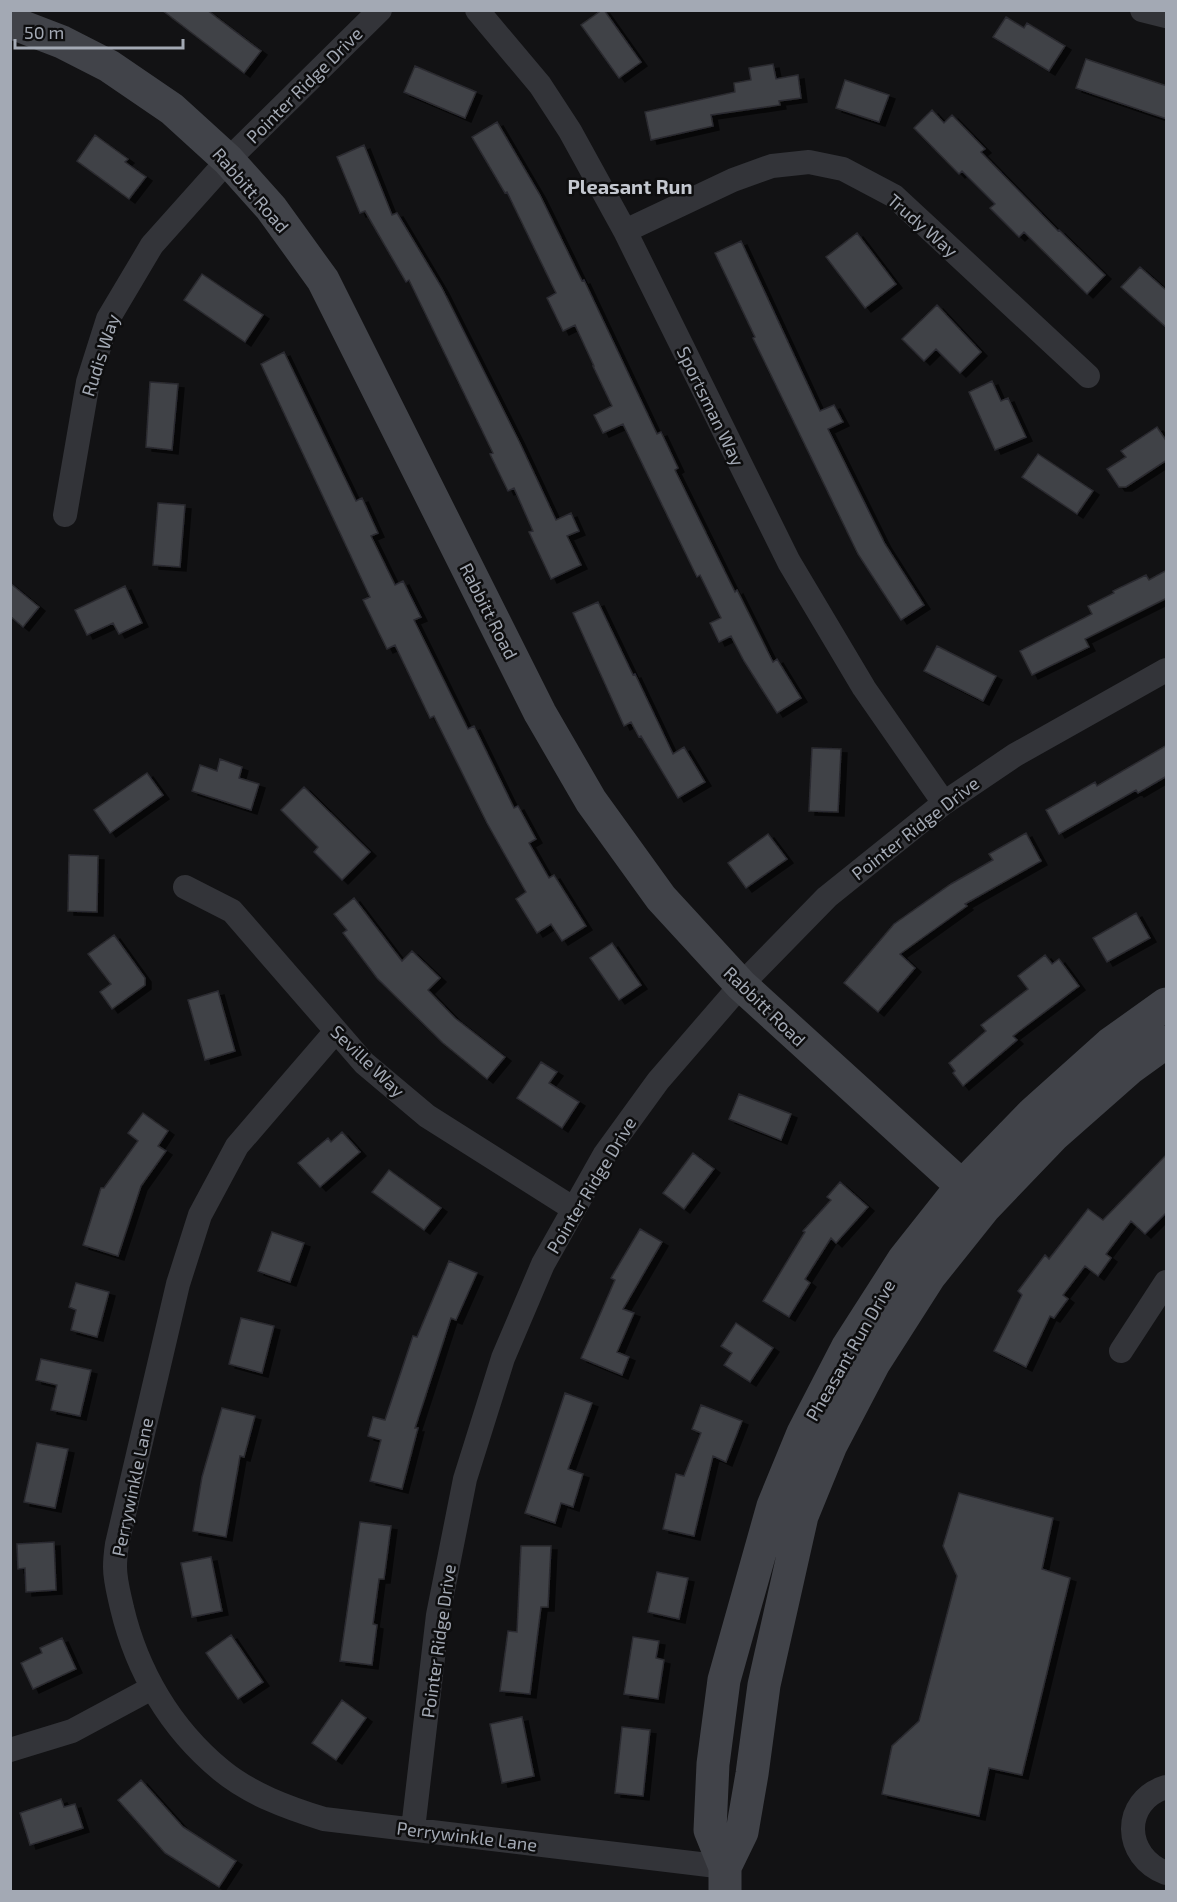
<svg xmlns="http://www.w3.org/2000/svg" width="1177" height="1902" font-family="'Exo 2',sans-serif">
	<defs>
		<filter id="shadow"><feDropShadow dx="6" dy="4" stdDeviation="0" flood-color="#0009"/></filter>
	</defs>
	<rect width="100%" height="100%" fill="#121214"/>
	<path fill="#414247" stroke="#2c2c30" stroke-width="1.5" filter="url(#shadow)" d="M 162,10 L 207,10 L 261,51 L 244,73 Z
		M 602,10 L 604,10 L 641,62 L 619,78 L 581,25 Z
		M 1006,17 L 1024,28 L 1027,23 L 1065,46 L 1049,71 L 993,37 Z
		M 1086,59 L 1167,86 L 1167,119 L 1076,88 Z
		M 773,64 L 776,79 L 798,75 L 801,98 L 779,101 L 780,105 L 711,115 L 713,126 L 651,140 L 645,112 L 735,92 L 734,83 L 751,80 L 749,68 Z
		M 415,66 L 476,92 L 465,118 L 404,92 Z
		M 845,80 L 889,95 L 879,122 L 836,108 Z
		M 932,110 L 944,123 L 952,115 L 985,149 L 981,152 L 1058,231 L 1059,230 L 1105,275 L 1087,294 L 1024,232 L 1019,237 L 990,208 L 995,204 L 962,171 L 959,174 L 914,128 Z
		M 497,122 L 540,195 L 582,281 L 584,280 L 657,434 L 661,432 L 678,468 L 675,470 L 735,592 L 737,590 L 773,662 L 777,659 L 801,698 L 777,713 L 744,661 L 731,636 L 719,642 L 710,623 L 721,618 L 700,575 L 697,577 L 623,424 L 603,433 L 594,415 L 612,406 L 593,366 L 594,366 L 575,325 L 563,331 L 547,298 L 556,293 L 507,192 L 505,193 L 472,137 Z
		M 95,135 L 128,159 L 125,162 L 146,177 L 129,199 L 77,161 Z
		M 364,145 L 392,215 L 397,213 L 442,288 L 519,441 L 556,520 L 571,513 L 579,531 L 567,536 L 581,565 L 551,579 L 529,532 L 533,531 L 514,488 L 508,491 L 490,454 L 493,453 L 409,280 L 406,282 L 365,211 L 360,213 L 337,157 Z
		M 857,233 L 896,284 L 865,308 L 826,257 Z
		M 741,241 L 820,411 L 834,405 L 843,422 L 828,429 L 885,544 L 924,605 L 901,620 L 858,554 L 753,338 L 755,337 L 715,253 Z
		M 1140,267 L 1167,291 L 1167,328 L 1121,287 Z
		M 202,274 L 263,315 L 245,342 L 184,300 Z
		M 937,305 L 981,352 L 960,373 L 936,349 L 924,361 L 902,339 Z
		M 284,352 L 356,501 L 362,498 L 378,533 L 371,536 L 395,585 L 403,581 L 421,617 L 414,620 L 468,729 L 474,726 L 514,808 L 518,806 L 536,839 L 529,843 L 549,878 L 554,875 L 586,926 L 562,941 L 551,924 L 537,933 L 516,899 L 526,892 L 487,823 L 434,716 L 430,718 L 395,645 L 387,649 L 363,600 L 370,597 L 261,364 Z
		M 992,381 L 1001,401 L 1008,398 L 1026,437 L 995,450 L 969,392 Z
		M 150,382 L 178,384 L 172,450 L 146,447 Z
		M 1157,427 L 1167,442 L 1167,460 L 1126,487 L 1119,487 L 1107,469 L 1126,457 L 1121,451 Z
		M 1038,454 L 1093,491 L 1077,514 L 1022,477 Z
		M 158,503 L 185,505 L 180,567 L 153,565 Z
		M 1167,570 L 1167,598 L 1085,639 L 1089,647 L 1032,675 L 1020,651 L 1092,614 L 1088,606 L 1114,593 L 1113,591 L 1146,575 L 1149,580 Z
		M 10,583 L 39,607 L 23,627 L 10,616 Z
		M 125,586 L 142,623 L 119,634 L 113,623 L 87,635 L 75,610 Z
		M 598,602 L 633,675 L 635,674 L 673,754 L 684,747 L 705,782 L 678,798 L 641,736 L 639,737 L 631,722 L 624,726 L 573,613 Z
		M 937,646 L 996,676 L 983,701 L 924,671 Z
		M 1167,745 L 1167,776 L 1138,793 L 1136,790 L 1059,834 L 1046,810 L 1095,782 L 1097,786 Z
		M 812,748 L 841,749 L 838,812 L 809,811 Z
		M 220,759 L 242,767 L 239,778 L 259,784 L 251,810 L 192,791 L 200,765 L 217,771 Z
		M 147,773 L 163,795 L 110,833 L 94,810 Z
		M 304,787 L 370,852 L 342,880 L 314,852 L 318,847 L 281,810 Z
		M 1026,833 L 1041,861 L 965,904 L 967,906 L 900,954 L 915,968 L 878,1012 L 844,983 L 894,924 L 951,884 L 993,860 L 989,854 Z
		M 768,834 L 787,859 L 746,888 L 728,863 Z
		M 69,855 L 98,856 L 97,912 L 68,911 Z
		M 354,898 L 402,961 L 412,951 L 440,978 L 428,990 L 455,1018 L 505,1057 L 487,1079 L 443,1043 L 377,978 L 343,933 L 347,930 L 334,914 Z
		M 1136,913 L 1150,938 L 1107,962 L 1093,938 Z
		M 114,935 L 145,978 L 145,985 L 112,1009 L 100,992 L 111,984 L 88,954 Z
		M 612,943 L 641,985 L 619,1000 L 590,958 Z
		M 1045,955 L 1052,964 L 1059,959 L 1079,986 L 1013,1036 L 1017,1040 L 963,1086 L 953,1073 L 955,1071 L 949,1063 L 986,1031 L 981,1025 L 1028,989 L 1018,976 Z
		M 218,991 L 235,1051 L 205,1060 L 188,1000 Z
		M 541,1062 L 557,1072 L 549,1083 L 579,1102 L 562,1128 L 517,1098 Z
		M 739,1094 L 791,1114 L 781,1140 L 729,1119 Z
		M 143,1113 L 168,1131 L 158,1146 L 166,1151 L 141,1186 L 118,1256 L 83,1245 L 101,1188 L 104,1188 L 138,1141 L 128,1133 Z
		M 342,1132 L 360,1152 L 320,1187 L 298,1163 L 328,1138 L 331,1142 Z
		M 693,1153 L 714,1169 L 684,1209 L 663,1193 Z
		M 1167,1154 L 1167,1212 L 1145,1234 L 1131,1221 L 1106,1254 L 1111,1258 L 1098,1276 L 1085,1266 L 1063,1295 L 1068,1299 L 1054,1318 L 1050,1316 L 1026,1367 L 994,1351 L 1022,1295 L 1018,1291 L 1045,1255 L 1049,1259 L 1088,1209 L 1103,1220 Z
		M 389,1170 L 441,1208 L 424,1230 L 372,1192 Z
		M 840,1182 L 868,1207 L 836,1243 L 831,1238 L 805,1279 L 810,1283 L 789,1317 L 763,1301 L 805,1232 L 803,1231 L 831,1200 L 827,1197 Z
		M 640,1229 L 662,1242 L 623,1309 L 634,1313 L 617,1352 L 629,1357 L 622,1375 L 581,1358 L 615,1280 L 611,1278 Z
		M 272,1232 L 304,1243 L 290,1282 L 258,1271 Z
		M 449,1261 L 477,1273 L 456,1320 L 451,1318 L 415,1428 L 418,1428 L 402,1489 L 370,1481 L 381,1440 L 368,1436 L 373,1417 L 385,1420 L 413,1336 L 417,1337 Z
		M 76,1283 L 109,1292 L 97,1337 L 71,1330 L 76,1310 L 69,1307 Z
		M 241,1318 L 274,1326 L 262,1373 L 229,1364 Z
		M 736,1323 L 773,1348 L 750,1382 L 724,1365 L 732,1353 L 721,1346 Z
		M 41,1359 L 91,1370 L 80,1416 L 51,1410 L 57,1385 L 36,1380 Z
		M 565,1393 L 592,1403 L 568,1469 L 583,1474 L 573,1507 L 561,1503 L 555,1523 L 525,1513 Z
		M 701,1405 L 742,1421 L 726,1462 L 713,1456 L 694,1536 L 663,1529 L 676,1474 L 684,1476 L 701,1433 L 692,1429 Z
		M 222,1408 L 255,1416 L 244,1457 L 240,1456 L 226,1537 L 193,1531 L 202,1477 Z
		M 37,1443 L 68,1449 L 55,1508 L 24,1502 Z
		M 959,1493 L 1053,1518 L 1042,1569 L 1070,1578 L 1022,1775 L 989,1768 L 979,1816 L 882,1794 L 892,1746 L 919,1721 L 957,1576 L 943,1546 Z
		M 360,1522 L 391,1526 L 384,1579 L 379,1579 L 373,1624 L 377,1625 L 372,1665 L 340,1661 Z
		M 54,1542 L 56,1590 L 26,1592 L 25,1568 L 18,1569 L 17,1544 Z
		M 521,1546 L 551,1546 L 548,1607 L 541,1607 L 530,1694 L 500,1691 L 508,1631 L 517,1632 Z
		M 211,1557 L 222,1611 L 192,1617 L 181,1563 Z
		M 657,1572 L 688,1578 L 679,1619 L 648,1612 Z
		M 231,1635 L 263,1682 L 238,1699 L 206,1653 Z
		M 633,1637 L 659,1641 L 656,1658 L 664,1660 L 658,1699 L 624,1694 Z
		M 62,1638 L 76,1669 L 33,1689 L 21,1663 L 42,1653 L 40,1648 Z
		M 342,1700 L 366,1718 L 336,1760 L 312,1743 Z
		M 522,1717 L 534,1776 L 502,1783 L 490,1724 Z
		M 622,1727 L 650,1730 L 643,1796 L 615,1793 Z
		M 141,1780 L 183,1827 L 236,1861 L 219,1887 L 165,1853 L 118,1800 Z
		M 61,1799 L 64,1807 L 75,1804 L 83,1828 L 30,1845 L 20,1813 Z"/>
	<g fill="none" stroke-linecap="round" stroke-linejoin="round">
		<path stroke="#333439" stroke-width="24" d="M 477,10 L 540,85 L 570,131 L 625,231 L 789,562 L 864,688 L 944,803
			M 1142,10 L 1166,16
			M 625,231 L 733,180 L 772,166 L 809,162 L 843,169 L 894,196 L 1088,376
			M 65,515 L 88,382 L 108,319 L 152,245 L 228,160 L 380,10
			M 185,887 L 232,911 L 364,1063 L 427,1116 L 574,1209
			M 336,1031 L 237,1146 L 200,1215 L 178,1284 L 117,1544 C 116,1551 115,1559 115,1567 C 115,1581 119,1594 122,1608 C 137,1671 170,1728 221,1770 C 250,1794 288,1808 324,1819 L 725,1867
			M 1121,1351 L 1166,1282
			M 10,1750 L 72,1731 L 152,1688
			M 1166,1787 C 1121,1801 1123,1857 1166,1873
			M 413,1829 L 438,1615 L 465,1479 L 503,1358 L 543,1264 L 605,1154 L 658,1081 L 741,985 L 827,897 L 944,803 L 1015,755 L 1166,670"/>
		<path stroke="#414349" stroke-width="33" d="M 10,22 L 62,42 L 109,66 L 172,109 L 228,160 L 271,208 L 323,280 L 540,713 L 591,801 L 661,898 L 741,985 L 985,1207
			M 725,1867 L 742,1832 L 752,1774 L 764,1685 L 802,1516 L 831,1445 L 874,1363 L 929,1277 L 985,1207 L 1054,1135 L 1130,1068 L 1166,1042
			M 725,1892 L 725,1867 L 710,1830 L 713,1764 L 724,1680 L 773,1506 L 803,1433 L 847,1348 L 904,1259 L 961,1187 L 1033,1113 L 1110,1044 L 1166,1004"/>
	</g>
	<g text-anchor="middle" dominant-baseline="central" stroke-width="5" stroke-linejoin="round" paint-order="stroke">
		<g font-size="18" fill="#a3a9b4" stroke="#0d0d0e">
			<text transform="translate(304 85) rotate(-45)">Pointer Ridge Drive</text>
			<text transform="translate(251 190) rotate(49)">Rabbitt Road</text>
			<text transform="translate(923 225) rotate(41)">Trudy Way</text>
			<text transform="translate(100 355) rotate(-72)">Rudis Way</text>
			<text transform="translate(711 406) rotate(64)">Sportsman Way</text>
			<text transform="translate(489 611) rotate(63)">Rabbitt Road</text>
			<text transform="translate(915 828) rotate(-38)">Pointer Ridge Drive</text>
			<text transform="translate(765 1006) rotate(44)">Rabbitt Road</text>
			<text transform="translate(368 1061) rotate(44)">Seville Way</text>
			<text transform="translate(591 1185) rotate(-59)">Pointer Ridge Drive</text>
			<text transform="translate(850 1350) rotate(-60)">Pheasant Run Drive</text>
			<text transform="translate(132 1487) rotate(-78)">Perrywinkle Lane</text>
			<text transform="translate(438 1641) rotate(-82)">Pointer Ridge Drive</text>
			<text transform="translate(467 1836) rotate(7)">Perrywinkle Lane</text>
		</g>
		<g font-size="20" font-weight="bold" fill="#c4c8d0" stroke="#0d0d0e">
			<text x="630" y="186">Pleasant Run</text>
		</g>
	</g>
	<rect width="1177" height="1902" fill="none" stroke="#a3a9b4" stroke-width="24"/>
	<path d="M15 39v9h168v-9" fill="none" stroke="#a3a9b4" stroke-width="3"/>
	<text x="24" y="39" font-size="18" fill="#a3a9b4" stroke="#0d0d0e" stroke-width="4.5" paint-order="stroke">50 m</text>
</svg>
